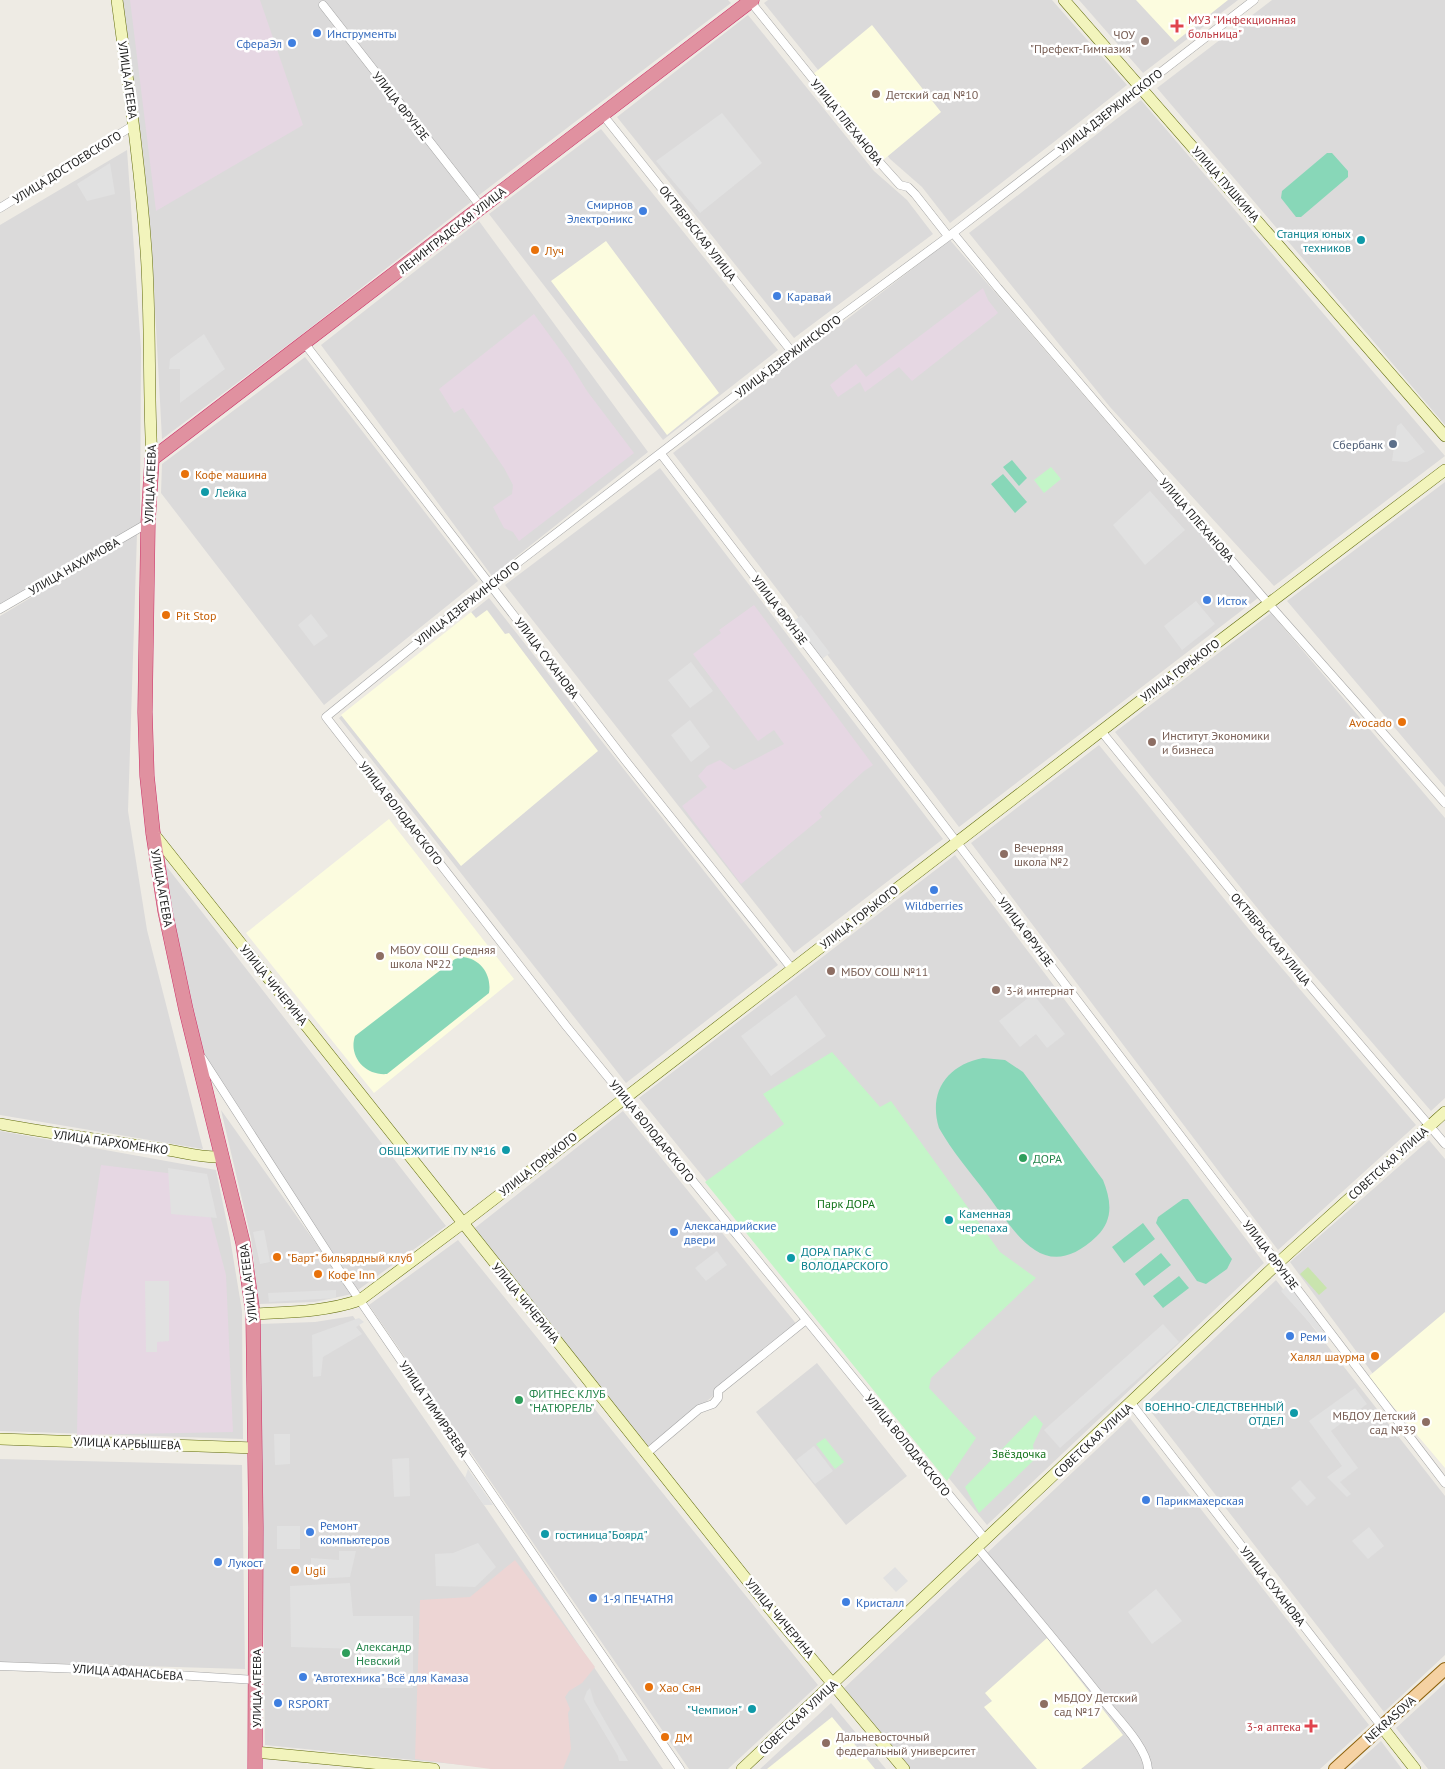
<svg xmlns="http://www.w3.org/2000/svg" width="1445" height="1769" font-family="'PT Sans',sans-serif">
	<rect width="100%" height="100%" fill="#eeebe4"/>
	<path fill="#dbdada" d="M 121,0 L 728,0 L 731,3 L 474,199 L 336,24 L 471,202 L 301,335 L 162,439 L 151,234 Z
		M 768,0 L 1052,0 L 1127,85 L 950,223 L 922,187 L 890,159 L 764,3 Z
		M 1079,0 L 1238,0 L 1143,73 Z
		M 1272,0 L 1445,0 L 1445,425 L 1157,88 Z
		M 748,15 L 874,171 L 907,200 L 933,234 L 794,338 L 617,117 Z
		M 1141,100 L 1445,456 L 1274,586 L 1110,407 L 969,233 Z
		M 601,129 L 778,350 L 663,440 L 489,214 Z
		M 127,150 L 141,349 L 140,525 L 0,605 L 0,225 Z
		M 479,221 L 648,452 L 492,576 L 321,345 Z
		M 950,240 L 1258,598 L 959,827 L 673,453 Z
		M 305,357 L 478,581 L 324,705 L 161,493 L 162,464 Z
		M 660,468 L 943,839 L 794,953 L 505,585 Z
		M 1445,482 L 1445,787 L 1287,601 Z
		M 137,534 L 128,811 L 147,930 L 203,1149 L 0,1115 L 0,616 Z
		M 489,598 L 778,965 L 626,1083 L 339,718 Z
		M 1271,613 L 1445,818 L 1445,1098 L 1431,1111 L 1271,925 L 1115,732 Z
		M 1099,745 L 1256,938 L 1416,1125 L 1278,1250 L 971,843 Z
		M 955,855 L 1264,1263 L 987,1525 L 639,1098 Z
		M 160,858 L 446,1226 L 358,1290 L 202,1059 Z
		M 221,1110 L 352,1294 L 315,1302 L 259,1304 L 251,1238 Z
		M 623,1111 L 798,1326 L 650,1448 L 471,1231 Z
		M 0,1131 L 216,1170 L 230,1238 L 242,1311 L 243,1439 L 0,1431 Z
		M 1429,1140 L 1445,1159 L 1445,1466 L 1382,1386 L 1290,1262 Z
		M 458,1240 L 818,1685 L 728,1769 L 689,1769 L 369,1305 Z
		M 1276,1280 L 1445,1496 L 1445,1655 L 1384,1712 L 1145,1404 Z
		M 353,1316 L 484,1505 L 663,1769 L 503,1769 L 265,1745 L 260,1324 L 315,1322 Z
		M 817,1363 L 907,1476 L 846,1525 L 756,1412 Z
		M 1130,1418 L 1369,1725 L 1320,1769 L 908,1769 L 842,1690 Z
		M 0,1459 L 242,1465 L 245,1669 L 0,1662 Z
		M 1445,1683 L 1445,1769 L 1428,1769 L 1396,1728 Z
		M 831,1703 L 886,1769 L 760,1769 Z
		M 1381,1741 L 1402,1769 L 1350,1769 Z"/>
	<path fill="#edd5d4" d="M 515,1560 L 595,1667 L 582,1683 L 569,1691 L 565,1697 L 570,1709 L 568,1713 L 571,1749 L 563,1769 L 491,1769 L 415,1759 L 420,1600 L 470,1597 Z"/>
	<path fill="#e6d7e3" d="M 130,0 L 260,0 L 303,125 L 156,211 Z
		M 983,288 L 988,300 L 998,313 L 912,381 L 899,367 L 865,392 L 860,382 L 838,397 L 830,385 L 856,364 L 866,377 Z
		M 534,314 L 569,362 L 587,391 L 634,453 L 519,541 L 513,532 L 504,528 L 493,507 L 512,494 L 513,485 L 504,468 L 463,408 L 454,413 L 439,389 Z
		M 754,605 L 873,765 L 864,771 L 819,813 L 822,817 L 741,884 L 682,806 L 707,787 L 698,776 L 707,766 L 720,760 L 734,770 L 784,744 L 774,730 L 758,741 L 693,654 L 721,633 L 719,630 Z
		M 101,1165 L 200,1177 L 226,1275 L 233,1432 L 77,1435 L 79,1311 Z"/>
	<path fill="#fcfcdf" d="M 1136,0 L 1228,0 L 1175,42 Z
		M 872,25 L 941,112 L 882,161 L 812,75 Z
		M 606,241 L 719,393 L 667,435 L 551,281 Z
		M 487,610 L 505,634 L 509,633 L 598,751 L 461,866 L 341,715 L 471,612 L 476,618 Z
		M 389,819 L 514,979 L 374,1093 L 246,933 Z
		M 1445,1312 L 1445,1468 L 1368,1377 Z
		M 1047,1638 L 1123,1735 L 1081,1769 L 1037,1769 L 984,1707 L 992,1701 L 985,1693 Z
		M 832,1717 L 875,1769 L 767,1769 Z"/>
	<path fill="#c9e4ae" d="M 1308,1267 L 1327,1288 L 1319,1295 L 1300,1274 Z"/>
	<path fill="#c4f5c8" d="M 1051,467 L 1061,479 L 1044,493 L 1034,480 Z
		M 832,1052 L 880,1107 L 891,1101 L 1000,1252 L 1036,1278 L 931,1378 L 929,1388 L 976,1438 L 947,1481 L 705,1182 L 784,1124 L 763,1094 Z
		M 1035,1415 L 1043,1424 L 1033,1445 L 1035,1459 L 979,1513 L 965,1487 Z
		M 825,1438 L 844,1462 L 835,1469 L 816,1444 Z"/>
	<path fill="#88d7b8" d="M 1327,153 L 1332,153 L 1348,171 L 1348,177 L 1301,217 L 1296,217 L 1281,198 L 1282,191 Z
		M 1012,460 L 1027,478 L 1019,486 L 1003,467 Z
		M 1003,474 L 1027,502 L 1015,513 L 991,484 Z
		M 463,957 C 481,959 492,975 489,993 L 387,1074 C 366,1076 348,1057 355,1036 L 455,959 Z
		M 983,1058 L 1005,1060 L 1023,1072 L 1103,1180 C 1111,1200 1114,1219 1097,1236 C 1044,1287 1016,1233 986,1193 C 970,1172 952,1151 939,1128 C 928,1092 947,1065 983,1058 Z
		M 1183,1199 L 1188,1199 L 1232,1259 L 1227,1269 L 1206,1284 L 1197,1281 L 1156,1223 L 1158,1217 Z
		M 1143,1223 L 1155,1239 L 1124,1263 L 1112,1247 Z
		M 1161,1253 L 1171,1265 L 1144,1286 L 1135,1274 Z
		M 1179,1276 L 1189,1288 L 1163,1308 L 1153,1296 Z"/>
	<path fill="#e1e1e1" d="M 722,113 L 762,163 L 700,213 L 656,161 Z
		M 110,163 L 115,194 L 87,201 L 77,184 Z
		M 204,334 L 225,369 L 180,403 L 180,369 L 169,369 L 170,359 Z
		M 1401,423 L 1425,452 L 1407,462 L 1392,461 L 1397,426 Z
		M 1150,491 L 1185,530 L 1145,565 L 1113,525 Z
		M 1196,601 L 1215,624 L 1182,650 L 1164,626 Z
		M 311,614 L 328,636 L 314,646 L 298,625 Z
		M 801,615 L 830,653 L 822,659 L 793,622 Z
		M 691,662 L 713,691 L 690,708 L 668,680 Z
		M 690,720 L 710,747 L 691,762 L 671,735 Z
		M 1033,994 L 1065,1034 L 1047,1048 L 1036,1034 L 1020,1047 L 999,1021 Z
		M 796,995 L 826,1036 L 771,1076 L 741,1036 Z
		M 168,1168 L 207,1174 L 217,1218 L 171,1214 Z
		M 264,1230 L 270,1262 L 260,1264 L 253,1232 Z
		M 717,1251 L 727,1265 L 706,1281 L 695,1268 Z
		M 145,1281 L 169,1281 L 169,1341 L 157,1342 L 157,1352 L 146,1352 Z
		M 1289,1284 L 1326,1335 L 1323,1338 L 1281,1291 Z
		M 336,1290 L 336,1298 L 269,1302 L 268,1293 Z
		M 359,1318 L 364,1322 L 356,1327 L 362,1334 L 323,1357 L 321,1376 L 313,1377 L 312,1335 Z
		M 1163,1324 L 1179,1342 L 1060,1448 L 1044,1430 Z
		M 1355,1388 L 1367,1404 L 1331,1431 L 1358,1468 L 1340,1482 L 1351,1494 L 1347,1497 L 1327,1477 L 1342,1466 L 1309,1421 Z
		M 274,1434 L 290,1434 L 290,1464 L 275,1465 Z
		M 814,1446 L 833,1471 L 815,1484 L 796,1460 Z
		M 409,1458 L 410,1496 L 394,1497 L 392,1459 Z
		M 468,1469 L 493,1505 L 484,1505 L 465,1478 Z
		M 1300,1480 L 1316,1498 L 1307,1506 L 1291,1488 Z
		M 277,1526 L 300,1526 L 300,1549 L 277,1549 Z
		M 1369,1527 L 1384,1546 L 1368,1559 L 1352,1541 Z
		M 478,1543 L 496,1567 L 475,1587 L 436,1586 L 435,1554 L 453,1553 Z
		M 339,1551 L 356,1551 L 350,1577 L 311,1579 L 311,1558 L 339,1560 Z
		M 895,1567 L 908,1581 L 896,1592 L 883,1578 Z
		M 350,1583 L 353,1616 L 413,1616 L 413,1688 L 380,1688 L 369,1677 L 361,1677 L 361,1649 L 291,1647 L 290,1586 Z
		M 1156,1589 L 1182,1621 L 1152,1644 L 1128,1612 Z
		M 590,1688 L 594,1702 L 628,1761 L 619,1761 L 618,1756 L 584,1699 L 587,1691 Z"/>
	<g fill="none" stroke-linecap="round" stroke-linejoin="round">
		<defs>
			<path id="street" d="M 750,1 L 882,165 L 900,185 L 908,187 L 915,194 L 948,236
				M 323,5 L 481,207
				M 603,115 L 792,352
				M 0,208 L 134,125
				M 953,233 L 998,288 L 1268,603 L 1445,803
				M 305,344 L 625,760 L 792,969
				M 661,454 L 1445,1483
				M 0,609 L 148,523
				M 1101,731 L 1286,958 L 1445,1144
				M 202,1058 L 333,1261 L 680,1769
				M 1131,1403 L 1382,1727
				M 647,1453 L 699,1409 L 713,1404 L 718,1398 L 718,1391 L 806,1320
				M 986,1540 L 567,1027 L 326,717 L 490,584 L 792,352 L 953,233 L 1254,0
				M 977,1547 C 1020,1598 1062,1648 1103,1700 C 1117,1718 1147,1747 1148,1769
				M 0,1666 L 82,1669 L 256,1680"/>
			<path id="secondary" d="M 117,0 C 128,83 140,166 146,250 C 151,320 148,390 152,459
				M 1064,0 L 1445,436
				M 153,833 L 770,1609 L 904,1769
				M 0,1124 C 52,1134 103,1140 155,1148 C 181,1151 196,1158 223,1157
				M 253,1314 C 289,1312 325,1312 360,1300 L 463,1223 L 1135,705 L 1445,470
				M 0,1439 L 255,1448
				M 1382,1727 L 1415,1769
				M 255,1752 L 434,1769
				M 742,1769 L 1278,1263 L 1445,1112"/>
			<path id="primary" d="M 1335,1769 L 1445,1669"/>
			<path id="highway" d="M 255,1769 L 256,1527 L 253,1314 L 243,1243 L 186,1010 L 165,911 L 153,833 L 147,776 L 145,712 L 148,523 L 152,459 L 752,0"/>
		</defs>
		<use href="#street" stroke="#a4a4a4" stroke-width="9"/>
		<use href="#secondary" stroke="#626c0d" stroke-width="12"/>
		<use href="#primary" stroke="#8c610b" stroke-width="14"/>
		<use href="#highway" stroke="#cc3167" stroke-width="15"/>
		<use href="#street" stroke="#fff" stroke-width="8"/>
		<use href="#secondary" stroke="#f2f4bc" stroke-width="11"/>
		<use href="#primary" stroke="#f5d1a2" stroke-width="12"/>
		<use href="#highway" stroke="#e091a0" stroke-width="14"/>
	</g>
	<g fill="#e0444e" stroke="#fff" stroke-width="2">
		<path d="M1174.5 18.5h5v5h5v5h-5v5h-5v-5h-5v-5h5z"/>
		<path d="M1308.5 1718.5h5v5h5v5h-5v5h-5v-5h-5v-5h5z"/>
	</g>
	<g fill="#3f7fe0" stroke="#fff" stroke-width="2">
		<circle cx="317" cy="33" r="5"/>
		<circle cx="292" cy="43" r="5"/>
		<circle cx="643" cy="211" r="5"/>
		<circle cx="777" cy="296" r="5"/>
		<circle cx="1207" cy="600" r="5"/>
		<circle cx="934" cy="890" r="5"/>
		<circle cx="674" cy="1232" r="5"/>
		<circle cx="1290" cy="1336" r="5"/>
		<circle cx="1146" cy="1500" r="5"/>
		<circle cx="310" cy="1532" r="5"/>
		<circle cx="218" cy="1562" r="5"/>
		<circle cx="593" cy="1598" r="5"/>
		<circle cx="846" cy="1602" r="5"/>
		<circle cx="303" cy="1677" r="5"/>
		<circle cx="278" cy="1703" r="5"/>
	</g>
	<g fill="#8d6e63" stroke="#fff" stroke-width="2">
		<circle cx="1145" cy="41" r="5"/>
		<circle cx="876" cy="94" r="5"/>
		<circle cx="1152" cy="742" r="5"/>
		<circle cx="1004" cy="854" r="5"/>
		<circle cx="380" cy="956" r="5"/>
		<circle cx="831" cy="971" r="5"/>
		<circle cx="996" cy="990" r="5"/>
		<circle cx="1426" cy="1422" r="5"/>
		<circle cx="1044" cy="1704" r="5"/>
		<circle cx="826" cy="1743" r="5"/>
	</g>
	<g fill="#0f9aa8" stroke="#fff" stroke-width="2">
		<circle cx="1361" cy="240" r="5"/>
		<circle cx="205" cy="492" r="5"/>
		<circle cx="506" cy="1150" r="5"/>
		<circle cx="949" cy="1220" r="5"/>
		<circle cx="791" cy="1258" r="5"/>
		<circle cx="1294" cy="1413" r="5"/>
		<circle cx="545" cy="1534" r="5"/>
		<circle cx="752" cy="1709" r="5"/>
	</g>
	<g fill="#e8710a" stroke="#fff" stroke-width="2">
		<circle cx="535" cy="250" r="5"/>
		<circle cx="185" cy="474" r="5"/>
		<circle cx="166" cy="615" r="5"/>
		<circle cx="1402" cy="722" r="5"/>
		<circle cx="277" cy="1257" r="5"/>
		<circle cx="318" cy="1274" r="5"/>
		<circle cx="1375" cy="1356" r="5"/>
		<circle cx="295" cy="1570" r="5"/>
		<circle cx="649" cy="1687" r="5"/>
		<circle cx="665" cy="1737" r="5"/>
	</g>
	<circle fill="#5c6f8a" stroke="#fff" stroke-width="2" cx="1393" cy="444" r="5"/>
	<g fill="#2e9e5b" stroke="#fff" stroke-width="2">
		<circle cx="1023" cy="1158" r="5"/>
		<circle cx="519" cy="1400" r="5"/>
		<circle cx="346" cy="1653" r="5"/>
	</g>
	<g text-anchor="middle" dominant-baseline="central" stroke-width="5" stroke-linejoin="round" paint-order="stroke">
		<g font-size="12" fill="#be3a42" stroke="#fff" text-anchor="start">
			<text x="1188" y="19">МУЗ "Инфекционная<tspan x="1188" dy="14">больница"</tspan></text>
			<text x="1301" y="1726" text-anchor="end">3-я аптека</text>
		</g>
		<g font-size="12" fill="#366cbe" stroke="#fff" text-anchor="start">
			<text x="327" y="33">Инструменты</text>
			<text x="282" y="43" text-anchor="end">СфераЭл</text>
			<text x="633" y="204" text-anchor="end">Смирнов<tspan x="633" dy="14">Электроникс</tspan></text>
			<text x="787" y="296">Каравай</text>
			<text x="1217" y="600">Исток</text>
			<text x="934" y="905" text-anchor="middle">Wildberries</text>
			<text x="684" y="1225">Александрийские<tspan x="684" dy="14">двери</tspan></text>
			<text x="1300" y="1336">Реми</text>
			<text x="1156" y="1500">Парикмахерская</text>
			<text x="320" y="1525">Ремонт<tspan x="320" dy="14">компьютеров</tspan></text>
			<text x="228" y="1562">Лукост</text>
			<text x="603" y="1598">1-Я ПЕЧАТНЯ</text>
			<text x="856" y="1602">Кристалл</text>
			<text x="313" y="1677">"Автотехника" Всё для Камаза</text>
			<text x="288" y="1703">RSPORT</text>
		</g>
		<g font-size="12" fill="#785e54" stroke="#fff" text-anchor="start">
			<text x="1135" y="34" text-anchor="end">ЧОУ<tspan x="1135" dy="14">"Префект-Гимназия"</tspan></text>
			<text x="886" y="94">Детский сад №10</text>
			<text x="1162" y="735">Институт Экономики<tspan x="1162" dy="14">и бизнеса</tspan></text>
			<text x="1014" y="847">Вечерняя<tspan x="1014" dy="14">школа №2</tspan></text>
			<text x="390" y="949">МБОУ СОШ Средняя<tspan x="390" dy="14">школа №22</tspan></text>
			<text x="841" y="971">МБОУ СОШ №11</text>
			<text x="1006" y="990">3-й интернат</text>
			<text x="1416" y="1415" text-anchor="end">МБДОУ Детский<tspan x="1416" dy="14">сад №39</tspan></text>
			<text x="1054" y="1697">МБДОУ Детский<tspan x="1054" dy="14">сад №17</tspan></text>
			<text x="836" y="1736">Дальневосточный<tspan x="836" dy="14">федеральный университет</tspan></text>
		</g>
		<g font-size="12" fill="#1d1d1d" stroke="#fff">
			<text transform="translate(128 80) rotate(82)">УЛИЦА АГЕЕВА</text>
			<text transform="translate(401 106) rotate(52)">УЛИЦА ФРУНЗЕ</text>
			<text transform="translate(1110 111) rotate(-38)">УЛИЦА ДЗЕРЖИНСКОГО</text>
			<text transform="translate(847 122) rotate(51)">УЛИЦА ПЛЕХАНОВА</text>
			<text transform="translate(67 167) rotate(-32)">УЛИЦА ДОСТОЕВСКОГО</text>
			<text transform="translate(1226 184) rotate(49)">УЛИЦА ПУШКИНА</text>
			<text transform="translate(452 230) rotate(-38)">ЛЕНИНГРАДСКАЯ УЛИЦА</text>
			<text transform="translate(698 233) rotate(52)">ОКТЯБРЬСКАЯ УЛИЦА</text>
			<text transform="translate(788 356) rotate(-37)">УЛИЦА ДЗЕРЖИНСКОГО</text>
			<text transform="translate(150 484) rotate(-88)">УЛИЦА АГЕЕВА</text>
			<text transform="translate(1197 520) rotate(49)">УЛИЦА ПЛЕХАНОВА</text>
			<text transform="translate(74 566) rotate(-30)">УЛИЦА НАХИМОВА</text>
			<text transform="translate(467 603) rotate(-38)">УЛИЦА ДЗЕРЖИНСКОГО</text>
			<text transform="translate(780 610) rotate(53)">УЛИЦА ФРУНЗЕ</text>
			<text transform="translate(547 658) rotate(53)">УЛИЦА СУХАНОВА</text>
			<text transform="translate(1180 670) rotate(-37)">УЛИЦА ГОРЬКОГО</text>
			<text transform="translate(401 813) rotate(52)">УЛИЦА ВОЛОДАРСКОГО</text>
			<text transform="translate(162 888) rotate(80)">УЛИЦА АГЕЕВА</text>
			<text transform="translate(859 917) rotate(-38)">УЛИЦА ГОРЬКОГО</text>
			<text transform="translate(1026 932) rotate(53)">УЛИЦА ФРУНЗЕ</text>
			<text transform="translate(1271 939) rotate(50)">ОКТЯБРЬСКАЯ УЛИЦА</text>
			<text transform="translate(274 985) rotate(51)">УЛИЦА ЧИЧЕРИНА</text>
			<text transform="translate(652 1131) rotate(51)">УЛИЦА ВОЛОДАРСКОГО</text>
			<text transform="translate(111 1142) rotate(8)">УЛИЦА ПАРХОМЕНКО</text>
			<text transform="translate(1388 1163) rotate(-42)">СОВЕТСКАЯ УЛИЦА</text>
			<text transform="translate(538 1164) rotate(-38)">УЛИЦА ГОРЬКОГО</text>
			<text transform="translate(1271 1255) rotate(53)">УЛИЦА ФРУНЗЕ</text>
			<text transform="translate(248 1283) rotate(-97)">УЛИЦА АГЕЕВА</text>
			<text transform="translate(526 1303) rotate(51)">УЛИЦА ЧИЧЕРИНА</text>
			<text transform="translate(434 1409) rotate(56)">УЛИЦА ТИМИРЯЗЕВА</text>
			<text transform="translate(1093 1440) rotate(-43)">СОВЕТСКАЯ УЛИЦА</text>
			<text transform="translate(127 1443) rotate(2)">УЛИЦА КАРБЫШЕВА</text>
			<text transform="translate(908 1445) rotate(51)">УЛИЦА ВОЛОДАРСКОГО</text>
			<text transform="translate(1273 1586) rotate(52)">УЛИЦА СУХАНОВА</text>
			<text transform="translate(780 1618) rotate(50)">УЛИЦА ЧИЧЕРИНА</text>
			<text transform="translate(128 1672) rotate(4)">УЛИЦА АФАНАСЬЕВА</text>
			<text transform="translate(256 1688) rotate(-90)">УЛИЦА АГЕЕВА</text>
			<text transform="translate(798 1717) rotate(-43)">СОВЕТСКАЯ УЛИЦА</text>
			<text transform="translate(1390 1719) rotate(-42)">NEKRASOVA</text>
		</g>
		<g font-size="12" fill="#0d838f" stroke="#fff" text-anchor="end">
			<text x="1351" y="233">Станция юных<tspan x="1351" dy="14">техников</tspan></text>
			<text x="215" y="492" text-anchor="start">Лейка</text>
			<text x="496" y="1150">ОБЩЕЖИТИЕ ПУ №16</text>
			<text x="959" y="1213" text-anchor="start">Каменная<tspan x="959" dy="14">черепаха</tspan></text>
			<text x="801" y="1251" text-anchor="start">ДОРА ПАРК С<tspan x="801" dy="14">ВОЛОДАРСКОГО</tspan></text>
			<text x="1284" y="1406">ВОЕННО-СЛЕДСТВЕННЫЙ<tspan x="1284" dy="14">ОТДЕЛ</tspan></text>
			<text x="555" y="1534" text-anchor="start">гостиница"Боярд"</text>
			<text x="742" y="1709">"Чемпион"</text>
		</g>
		<g font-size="12" fill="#c56008" stroke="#fff" text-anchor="start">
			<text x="545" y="250">Луч</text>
			<text x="195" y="474">Кофе машина</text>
			<text x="176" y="615">Pit Stop</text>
			<text x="1392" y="722" text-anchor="end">Avocado</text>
			<text x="287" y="1257">"Барт" бильярдный клуб</text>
			<text x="328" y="1274">Кофе Inn</text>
			<text x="1365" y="1356" text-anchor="end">Халял шаурма</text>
			<text x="305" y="1570">Ugli</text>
			<text x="659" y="1687">Хао Сян</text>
			<text x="675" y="1737">ДМ</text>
		</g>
		<g font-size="12" fill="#4e5e75" stroke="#fff" text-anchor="end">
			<text x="1383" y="444">Сбербанк</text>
		</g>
		<g font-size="12" fill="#27864d" stroke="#fff" text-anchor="start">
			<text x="1033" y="1158">ДОРА</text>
			<text x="529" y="1393">ФИТНЕС КЛУБ<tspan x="529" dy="14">"НАТЮРЕЛЬ"</tspan></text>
			<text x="356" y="1646">Александр<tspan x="356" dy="14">Невский</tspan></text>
		</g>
		<g font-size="12" fill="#14731b" stroke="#fff">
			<text x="846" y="1203">Парк ДОРА</text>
			<text x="1019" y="1453">Звёздочка</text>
		</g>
	</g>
</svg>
